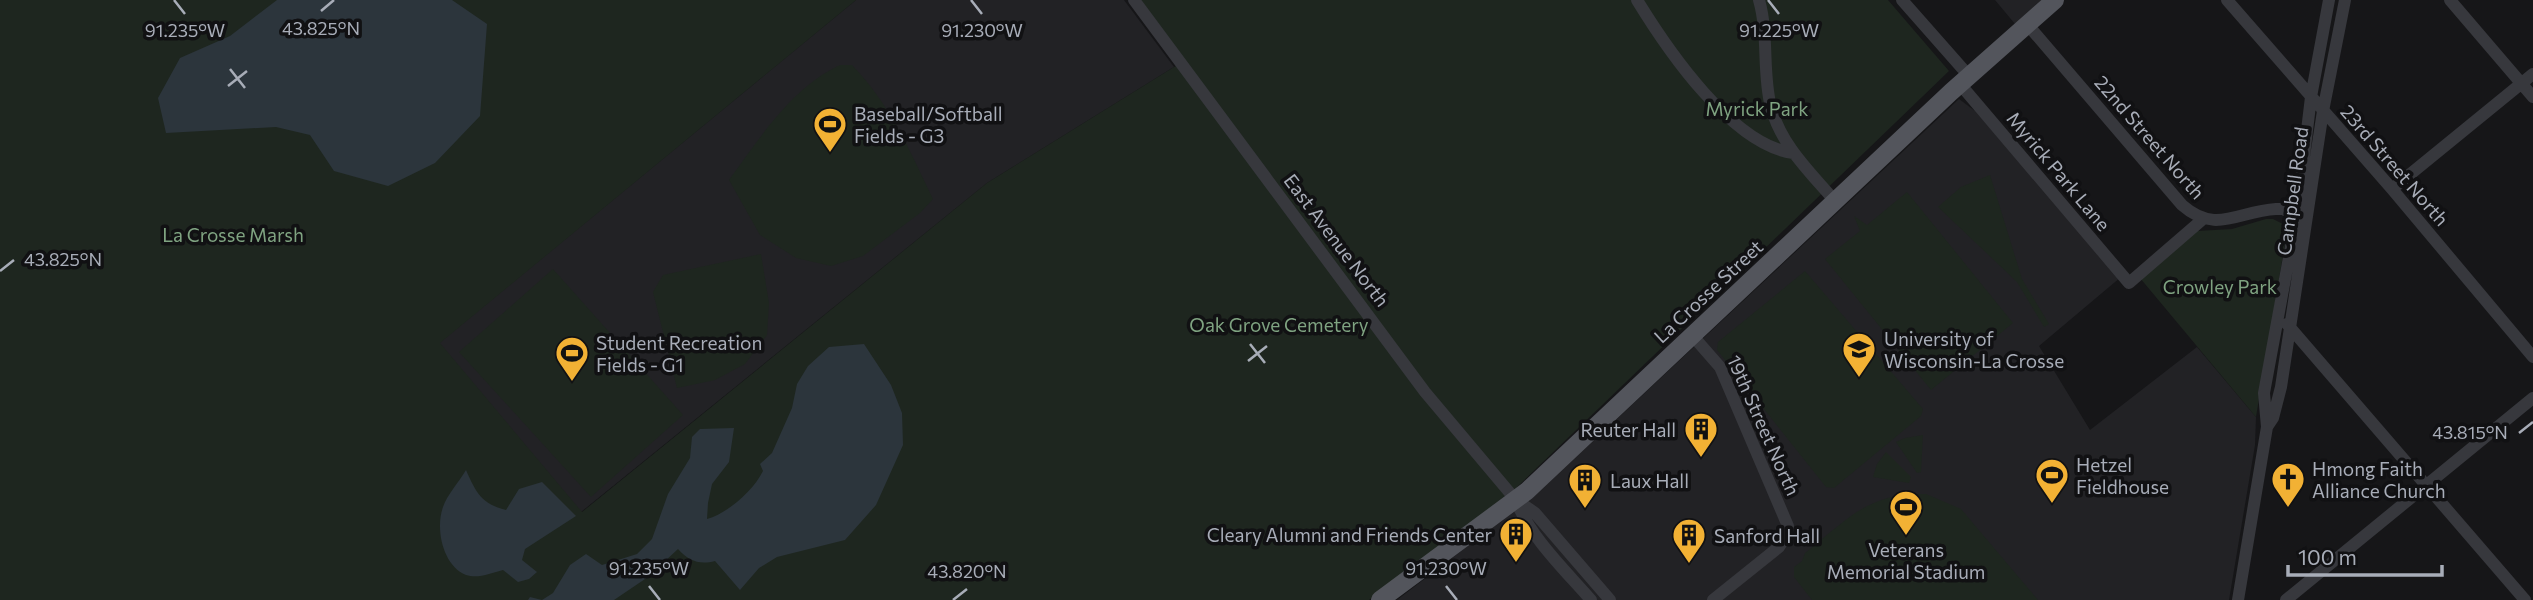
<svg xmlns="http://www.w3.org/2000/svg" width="2533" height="600" font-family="Commissioner,sans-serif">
	<rect width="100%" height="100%" fill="#161618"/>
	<path fill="#222225" d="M 856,0 L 1124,0 L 1174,67 L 987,183 L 581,512 L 439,343 Z
		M 1995,0 L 2055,0 L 2020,30 Z
		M 1959,99 L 1975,111 L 2121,277 L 2039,346 L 2090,430 L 2197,347 L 2256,417 L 2255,445 L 2229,600 L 1397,600 L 1542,489 Z"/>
	<path fill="#1e261f" d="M 0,0 L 856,0 L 440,343 L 582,512 L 987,183 L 1174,67 L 1186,62 L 1141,0 L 1888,0 L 1949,71 L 1515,489 L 1369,600 L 0,600 Z
		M 840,65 L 852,65 C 890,104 910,151 933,199 L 920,213 L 863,256 L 831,266 L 796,258 L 760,235 L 729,180 C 760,138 791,88 840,65 Z
		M 1990,175 L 2022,279 L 2049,324 L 2044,327 L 2017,282 L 1938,207 L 1961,187 Z
		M 1907,192 L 2013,323 L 1931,390 L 1825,259 L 1860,231 L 1854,216 L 1867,225 Z
		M 2266,219 L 2273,219 L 2283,224 L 2286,237 L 2256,417 L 2140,278 L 2197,231 L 2232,229 Z
		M 761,254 L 769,303 L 767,335 L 745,364 L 715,380 L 677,388 L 653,292 L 663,275 Z
		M 553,269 L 683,415 L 591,497 L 459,352 Z
		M 1805,271 L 1923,409 L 1921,416 L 1834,488 L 1826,487 L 1717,350 L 1718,342 Z
		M 1923,435 L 1921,472 L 1917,473 L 1896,442 L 1905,438 Z
		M 1886,452 L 1911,477 L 1909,483 L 1873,477 L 1877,464 Z
		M 1926,494 L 1961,509 L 2038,600 L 1812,600 L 1794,577 L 1794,567 L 1802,561 L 1805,553 C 1847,520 1868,492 1926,494 Z"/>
	<path fill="#2c353c" d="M 277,0 L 452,0 L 487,24 L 480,116 L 435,163 L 388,186 L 334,171 L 310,135 L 276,127 L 166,133 L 158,98 L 180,58 L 230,36 Z
		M 864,344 L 891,385 L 902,413 L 903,445 L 876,505 L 845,540 L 777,557 L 759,568 L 740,590 L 715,561 C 699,565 689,561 678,549 L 648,577 L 614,600 L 528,600 L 530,597 L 542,600 L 553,593 L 570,565 L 586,554 L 602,565 L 637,554 L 652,539 L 668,494 L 690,458 L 692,437 L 700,429 L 734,428 L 729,462 L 712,484 L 708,503 L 707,519 C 728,513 753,491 763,471 L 760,464 L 772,453 L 792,408 L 797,384 L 808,366 L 829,347 Z
		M 466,470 C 476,493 482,504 506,510 L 519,489 L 542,482 L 576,516 L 525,549 L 522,560 L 537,572 L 529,579 L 518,582 L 503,570 C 491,573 478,579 466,575 C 443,566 435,529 443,507 C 447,495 459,482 466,470 Z"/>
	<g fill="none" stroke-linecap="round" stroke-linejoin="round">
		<path stroke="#37383d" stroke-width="12" d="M 1134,0 L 1425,392 L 1515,499 L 1535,513 L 1610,600
			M 1637,0 C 1667,49 1732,145 1793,153
			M 1759,0 C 1769,35 1762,73 1771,107 C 1781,145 1810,172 1834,200
			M 1902,0 L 1969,76
			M 2227,0 L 2392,189 L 2533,357
			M 2450,0 L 2533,97
			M 2027,24 L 2182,205 C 2216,235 2238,211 2276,209 L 2283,209 L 2302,218
			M 1960,84 L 2129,283 L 2203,219
			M 2392,189 L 2533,74
			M 2287,324 L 2525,600
			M 1692,335 L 1720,367 L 1788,526 L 1786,536 L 1779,547 L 1713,600
			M 2267,427 L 2273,418 L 2281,387 L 2323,111 L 2345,0
			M 1515,499 C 1531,538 1563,568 1591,600
			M 2238,600 L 2267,427 L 2264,393 L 2297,214 L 2311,97 L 2329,0
			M 2286,600 L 2533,398"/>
		<path stroke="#53555c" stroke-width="18" d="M 1380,600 L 1527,491 L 1951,92 L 2055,0"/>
	</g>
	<path fill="none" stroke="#a8adb8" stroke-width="2.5" d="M 174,0 L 185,14M 971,0 L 982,14M 1768,0 L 1779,14M 321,11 L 334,0M 230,69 L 245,88M 228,86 L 247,71M 0,271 L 14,260M 1250,344 L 1265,363M 1248,361 L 1267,346M 2519,433 L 2533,422M 649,586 L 660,600M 1446,586 L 1457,600M 953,600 L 967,589"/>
	<defs>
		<symbol id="stadium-pin" viewBox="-11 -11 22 30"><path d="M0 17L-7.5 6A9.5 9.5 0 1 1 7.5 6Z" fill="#f2b134" stroke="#111113"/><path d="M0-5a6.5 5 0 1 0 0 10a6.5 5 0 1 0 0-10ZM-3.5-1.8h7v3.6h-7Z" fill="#111"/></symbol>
		<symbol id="university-pin" viewBox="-11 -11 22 30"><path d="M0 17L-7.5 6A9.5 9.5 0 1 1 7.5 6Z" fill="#f2b134" stroke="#111113"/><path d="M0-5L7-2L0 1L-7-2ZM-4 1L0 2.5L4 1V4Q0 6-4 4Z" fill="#111"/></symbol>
		<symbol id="building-pin" viewBox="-11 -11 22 30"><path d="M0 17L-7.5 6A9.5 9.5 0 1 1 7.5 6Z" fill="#f2b134" stroke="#111113"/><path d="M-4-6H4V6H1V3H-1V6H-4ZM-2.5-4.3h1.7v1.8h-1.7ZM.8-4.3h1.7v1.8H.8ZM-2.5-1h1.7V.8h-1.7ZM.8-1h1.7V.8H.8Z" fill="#111"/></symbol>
		<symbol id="church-pin" viewBox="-11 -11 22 30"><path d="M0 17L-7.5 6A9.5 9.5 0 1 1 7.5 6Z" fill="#f2b134" stroke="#111113"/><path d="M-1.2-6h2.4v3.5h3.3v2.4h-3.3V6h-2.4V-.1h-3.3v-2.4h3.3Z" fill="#111"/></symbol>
	</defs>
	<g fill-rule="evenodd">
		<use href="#stadium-pin" x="811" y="105" width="38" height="52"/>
		<use href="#university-pin" x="1840" y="330" width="38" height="52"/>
		<use href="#stadium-pin" x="553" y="334" width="38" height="52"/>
		<use href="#building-pin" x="1682" y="410" width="38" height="52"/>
		<use href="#stadium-pin" x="2033" y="456" width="38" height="52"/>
		<use href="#church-pin" x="2269" y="460" width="38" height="52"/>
		<use href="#building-pin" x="1566" y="461" width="38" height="52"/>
		<use href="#stadium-pin" x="1887" y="488" width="38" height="52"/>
		<use href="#building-pin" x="1497" y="515" width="38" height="52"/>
		<use href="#building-pin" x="1670" y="516" width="38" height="52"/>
	</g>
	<g text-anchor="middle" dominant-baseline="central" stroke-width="7" stroke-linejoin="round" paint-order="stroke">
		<g font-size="19" fill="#7fa381" stroke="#111113">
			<text x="1757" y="108">Myrick Park</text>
			<text x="233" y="234">La Crosse Marsh</text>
			<text x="2220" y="286">Crowley Park</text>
			<text x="1279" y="324">Oak Grove Cemetery</text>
		</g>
		<g font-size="19" fill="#a8adb8" stroke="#111113" text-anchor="start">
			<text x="854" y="113">Baseball/Softball<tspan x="854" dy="22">Fields - G3</tspan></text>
			<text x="1884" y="338">University of<tspan x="1884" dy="22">Wisconsin-La Crosse</tspan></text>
			<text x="596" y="342">Student Recreation<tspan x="596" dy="22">Fields - G1</tspan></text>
			<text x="1676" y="429" text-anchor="end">Reuter Hall</text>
			<text x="2076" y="464">Hetzel<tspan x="2076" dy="22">Fieldhouse</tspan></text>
			<text x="2312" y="468">Hmong Faith<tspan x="2312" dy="22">Alliance Church</tspan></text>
			<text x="1610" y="480">Laux Hall</text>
			<text x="1492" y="534" text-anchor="end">Cleary Alumni and Friends Center</text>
			<text x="1714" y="535">Sanford Hall</text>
			<text x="1906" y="549" text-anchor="middle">Veterans<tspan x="1906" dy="22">Memorial Stadium</tspan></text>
		</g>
		<g font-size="19" fill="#a8adb8" stroke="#111113">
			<text transform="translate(2150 137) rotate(49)">22nd Street North</text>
			<text transform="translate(2395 165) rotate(49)">23rd Street North</text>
			<text transform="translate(2059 171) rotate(50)">Myrick Park Lane</text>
			<text transform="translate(2292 191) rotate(-82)">Campbell Road</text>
			<text transform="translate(1337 240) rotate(53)">East Avenue North</text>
			<text transform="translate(1708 291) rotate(-43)">La Crosse Street</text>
			<text transform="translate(1764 425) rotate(66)">19th Street North</text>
		</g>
	</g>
	<g font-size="18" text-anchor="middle" fill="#a8adb8" stroke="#111113" stroke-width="7" stroke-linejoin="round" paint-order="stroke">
		<text x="321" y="35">43.825°N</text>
		<text x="185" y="37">91.235°W</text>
		<text x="982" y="37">91.230°W</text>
		<text x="1779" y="37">91.225°W</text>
		<text x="63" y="266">43.825°N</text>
		<text x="2470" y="439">43.815°N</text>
		<text x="649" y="575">91.235°W</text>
		<text x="1446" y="575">91.230°W</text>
		<text x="967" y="578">43.820°N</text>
	</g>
	<path d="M2288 565v10h154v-10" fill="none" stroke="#a8adb8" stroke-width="3.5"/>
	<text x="2298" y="565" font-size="21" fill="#a8adb8" stroke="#111113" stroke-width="5" paint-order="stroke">100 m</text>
</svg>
